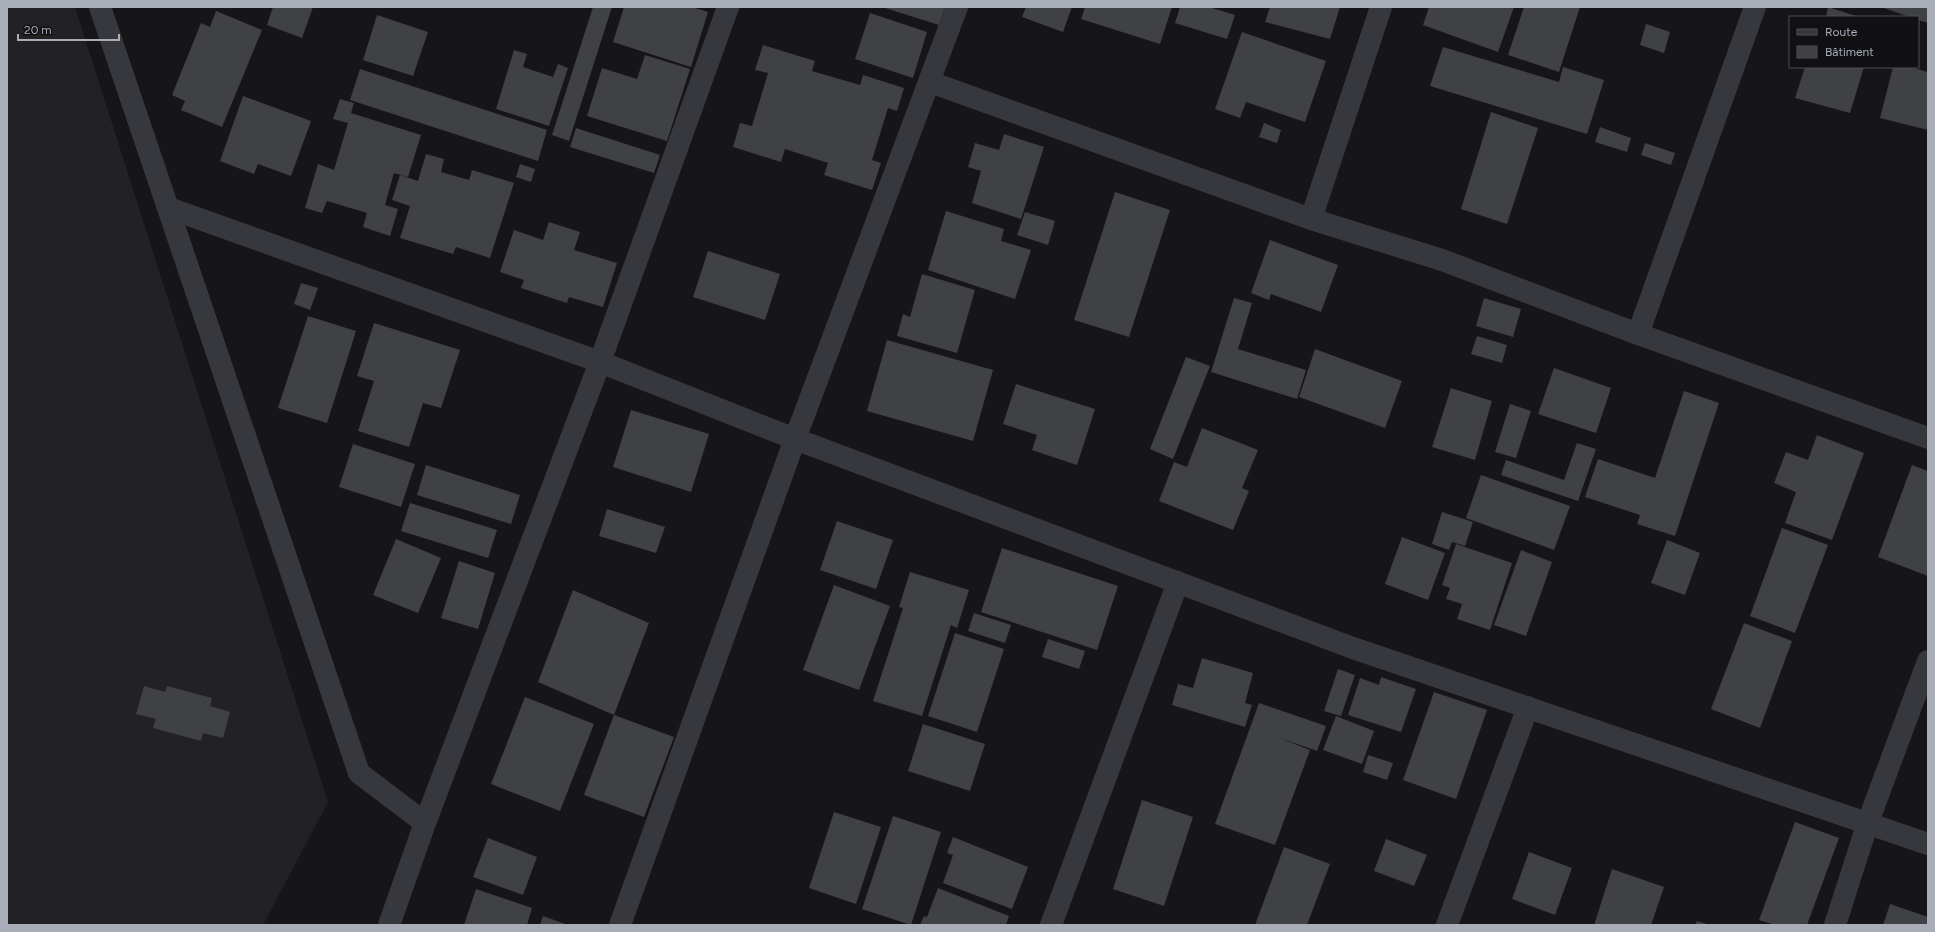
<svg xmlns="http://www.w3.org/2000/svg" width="1935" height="932" font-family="Figtree,sans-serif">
	<rect width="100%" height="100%" fill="#161618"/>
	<path fill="#222225" d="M 7,7 L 75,7 L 328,802 L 263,925 L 7,925 Z"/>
	<path fill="#404145" d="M 273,7 L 313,7 L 302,38 L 267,25 Z
		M 593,7 L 612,7 L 569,141 L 552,135 Z
		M 624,7 L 692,7 L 708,12 L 691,67 L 613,42 Z
		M 882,7 L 945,7 L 939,25 Z
		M 1026,7 L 1072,7 L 1063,32 L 1022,17 Z
		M 1085,7 L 1172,7 L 1160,44 L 1081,19 Z
		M 1180,7 L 1209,7 L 1235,15 L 1227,39 L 1175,23 Z
		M 1270,7 L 1340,7 L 1330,39 L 1265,22 Z
		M 1429,7 L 1514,7 L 1498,52 L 1423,25 Z
		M 1524,7 L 1580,7 L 1559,72 L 1508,55 Z
		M 1828,7 L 1859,17 L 1826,17 Z
		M 1881,7 L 1928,7 L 1928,23 L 1918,20 L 1918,17 L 1910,17 Z
		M 216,11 L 262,30 L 222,127 L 181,110 L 185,101 L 172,95 L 201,23 L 210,27 Z
		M 870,13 L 927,32 L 913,78 L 855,59 Z
		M 377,15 L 428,32 L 413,76 L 363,60 Z
		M 1646,24 L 1670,32 L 1664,53 L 1640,45 Z
		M 1242,32 L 1326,61 L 1305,122 L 1246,102 L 1240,118 L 1215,109 Z
		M 763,45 L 815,61 L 812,71 L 860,85 L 863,75 L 904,88 L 897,111 L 888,108 L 872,160 L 881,163 L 872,190 L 824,175 L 828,163 L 785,149 L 781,162 L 733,147 L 740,123 L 752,126 L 768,73 L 755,70 Z
		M 1443,47 L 1559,82 L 1563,67 L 1604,80 L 1587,134 L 1430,86 Z
		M 514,50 L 527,54 L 523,67 L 553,77 L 558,64 L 568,68 L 549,126 L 496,109 Z
		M 645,55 L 690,69 L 667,141 L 587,116 L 602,68 L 637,79 Z
		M 1805,67 L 1864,67 L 1850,113 L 1795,98 Z
		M 1893,67 L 1910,67 L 1928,72 L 1928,130 L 1880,118 Z
		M 360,69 L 547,130 L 538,161 L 350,100 Z
		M 243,96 L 311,121 L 291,176 L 258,164 L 254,174 L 220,161 Z
		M 340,99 L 354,103 L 351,113 L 421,135 L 408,177 L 394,173 L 385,205 L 398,209 L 390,236 L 363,227 L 367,213 L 327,201 L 322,213 L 305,208 L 318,164 L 334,170 L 348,123 L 333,119 Z
		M 1491,112 L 1538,128 L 1507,224 L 1461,209 Z
		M 1264,123 L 1281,130 L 1277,143 L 1259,137 Z
		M 1600,127 L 1631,138 L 1627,152 L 1595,142 Z
		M 576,128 L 660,155 L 654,173 L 570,147 Z
		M 1004,134 L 1044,147 L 1021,219 L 972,203 L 981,171 L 968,167 L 975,143 L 999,150 Z
		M 1645,143 L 1675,153 L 1671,165 L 1641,155 Z
		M 426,154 L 444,159 L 441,172 L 469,180 L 472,170 L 514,183 L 490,258 L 456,247 L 453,254 L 400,238 L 410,206 L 392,200 L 400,175 L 418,181 Z
		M 520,164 L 535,169 L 531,182 L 516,177 Z
		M 1115,192 L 1170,210 L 1129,337 L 1074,320 Z
		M 946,211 L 1004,229 L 1001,241 L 1031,250 L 1015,299 L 928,270 Z
		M 1025,212 L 1055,221 L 1048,245 L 1017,235 Z
		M 549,222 L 580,232 L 574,250 L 617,263 L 603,307 L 569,297 L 567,303 L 521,288 L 524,280 L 500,272 L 514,230 L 543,240 Z
		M 1270,240 L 1338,265 L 1321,312 L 1271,294 L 1269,300 L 1251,293 Z
		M 708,251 L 780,274 L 765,320 L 693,297 Z
		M 922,274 L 975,290 L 957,353 L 897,336 L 903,314 L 910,317 Z
		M 301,283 L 318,288 L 310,310 L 294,304 Z
		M 1234,298 L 1252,303 L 1238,349 L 1306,370 L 1297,399 L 1211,372 Z
		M 1484,298 L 1521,309 L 1513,337 L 1476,326 Z
		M 308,316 L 356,331 L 327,423 L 278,408 Z
		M 374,323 L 460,350 L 441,408 L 423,403 L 409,447 L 358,431 L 374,381 L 357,376 Z
		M 1477,336 L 1507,345 L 1502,363 L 1471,354 Z
		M 887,340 L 993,370 L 973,441 L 867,411 Z
		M 1315,349 L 1402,381 L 1385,428 L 1299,397 Z
		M 1186,357 L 1210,366 L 1173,459 L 1150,449 Z
		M 1554,368 L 1611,388 L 1596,433 L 1538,414 Z
		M 1016,384 L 1095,409 L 1077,465 L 1032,450 L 1037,435 L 1003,424 Z
		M 1451,388 L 1492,401 L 1475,460 L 1432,447 Z
		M 1684,391 L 1719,403 L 1675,536 L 1637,524 L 1640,515 L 1585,497 L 1598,459 L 1655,478 Z
		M 1510,404 L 1531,411 L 1516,458 L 1495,452 Z
		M 631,410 L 709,434 L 691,492 L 613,467 Z
		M 1202,428 L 1258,450 L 1242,488 L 1249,491 L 1233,530 L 1159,501 L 1174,462 L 1187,467 Z
		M 1817,435 L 1864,453 L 1832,540 L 1785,523 L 1796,492 L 1774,483 L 1786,452 L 1808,460 Z
		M 1577,443 L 1596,449 L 1578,501 L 1501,475 L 1506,460 L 1564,480 Z
		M 353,444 L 415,464 L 401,507 L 339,487 Z
		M 426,465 L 520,495 L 511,524 L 417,495 Z
		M 1912,465 L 1928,471 L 1928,576 L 1878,557 Z
		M 1481,475 L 1570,506 L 1554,550 L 1466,518 Z
		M 410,503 L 497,530 L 488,558 L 401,531 Z
		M 607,509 L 665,527 L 656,553 L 599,536 Z
		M 1442,512 L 1473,522 L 1465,546 L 1452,542 L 1449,550 L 1432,544 Z
		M 837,521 L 893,540 L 876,589 L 820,570 Z
		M 1782,528 L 1828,545 L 1795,633 L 1750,616 Z
		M 1402,537 L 1445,553 L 1428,600 L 1385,584 Z
		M 396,539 L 441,558 L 418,613 L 373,595 Z
		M 1667,540 L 1700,553 L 1685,595 L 1651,583 Z
		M 1456,544 L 1512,563 L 1490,630 L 1457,619 L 1462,604 L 1446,599 L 1450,588 L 1442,585 Z
		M 1002,548 L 1118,586 L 1097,650 L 981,612 Z
		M 1521,550 L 1552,562 L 1526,636 L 1494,625 Z
		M 459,561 L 495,573 L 478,629 L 441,618 Z
		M 910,572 L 969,590 L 957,628 L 951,625 L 922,716 L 873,701 L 903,608 L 899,607 Z
		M 834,585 L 890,606 L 859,690 L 803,670 Z
		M 573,590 L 649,623 L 614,715 L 538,682 Z
		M 974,613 L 1011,625 L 1005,643 L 968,631 Z
		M 1744,623 L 1792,641 L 1760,728 L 1711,709 Z
		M 955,633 L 1004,649 L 977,732 L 928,716 Z
		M 1048,639 L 1085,651 L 1079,669 L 1042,657 Z
		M 1202,658 L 1253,673 L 1245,703 L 1252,705 L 1245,727 L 1172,705 L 1178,684 L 1193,688 Z
		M 1338,669 L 1355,675 L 1341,716 L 1324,711 Z
		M 1381,677 L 1416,689 L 1401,732 L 1348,715 L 1360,678 L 1379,685 Z
		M 144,686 L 165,692 L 167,686 L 212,698 L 210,706 L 230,712 L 223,738 L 203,733 L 201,741 L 153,728 L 156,719 L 136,714 Z
		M 1434,692 L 1487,710 L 1456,799 L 1403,780 Z
		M 525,697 L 594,724 L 560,811 L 491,784 Z
		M 1259,703 L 1326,726 L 1317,751 L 1277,737 L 1310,750 L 1275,845 L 1215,824 Z
		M 614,715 L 674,737 L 644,817 L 584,795 Z
		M 1336,716 L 1374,731 L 1362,764 L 1323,750 Z
		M 923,724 L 985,744 L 970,791 L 908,771 Z
		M 1368,755 L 1393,763 L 1387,780 L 1363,772 Z
		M 1142,800 L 1193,817 L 1164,906 L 1113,889 Z
		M 834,812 L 881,827 L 856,904 L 809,888 Z
		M 893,816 L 941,832 L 911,925 L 862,909 Z
		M 1795,822 L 1839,838 L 1807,925 L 1775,925 L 1759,920 Z
		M 953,837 L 1028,867 L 1012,909 L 943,883 L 953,855 L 947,853 Z
		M 488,838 L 537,857 L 523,895 L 473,877 Z
		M 1386,839 L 1427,855 L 1414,886 L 1374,871 Z
		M 1284,847 L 1330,864 L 1307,925 L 1255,925 Z
		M 1529,852 L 1572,868 L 1555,915 L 1512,899 Z
		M 1612,869 L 1664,887 L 1651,925 L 1594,925 Z
		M 938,888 L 1009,916 L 1006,925 L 920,925 L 924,916 L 927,917 Z
		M 476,889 L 532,908 L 527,925 L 464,925 Z
		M 1890,904 L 1928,917 L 1928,925 L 1883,925 Z
		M 543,916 L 568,925 L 540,925 Z
		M 1697,921 L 1710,925 L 1695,925 Z"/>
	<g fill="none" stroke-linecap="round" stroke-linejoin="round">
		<path stroke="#37383d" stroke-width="22" d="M 100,7 L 359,773 L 425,823
			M 930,82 L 1311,219 L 1442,260 L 1638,334 L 1928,438
			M 169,208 L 600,362 L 795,439 L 1353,648 L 1928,844
			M 1311,219 L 1381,7
			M 1638,334 L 1755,7
			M 389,925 L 425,823 L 600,362 L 728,7
			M 620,925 L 795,439 L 957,7
			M 1051,925 L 1178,582
			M 1447,925 L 1528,707
			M 1835,925 L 1868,822 L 1928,661"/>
	</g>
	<rect width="1935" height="932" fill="none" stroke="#a8adb8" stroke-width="16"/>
	<rect x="1789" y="16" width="130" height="52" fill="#111113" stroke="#4d4f55"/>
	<rect x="1797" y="29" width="20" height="6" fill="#37383d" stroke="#4d4f55"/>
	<text x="1825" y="36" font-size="12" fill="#a8adb8">Route</text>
	<rect x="1797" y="46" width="20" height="12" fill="#404145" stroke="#4d4f55"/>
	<text x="1825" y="56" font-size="12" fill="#a8adb8">Bâtiment</text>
	<path d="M18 34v6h101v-6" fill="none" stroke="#a8adb8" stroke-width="2"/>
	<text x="24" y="34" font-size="12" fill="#a8adb8" stroke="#111113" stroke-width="3" paint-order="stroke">20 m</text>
</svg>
